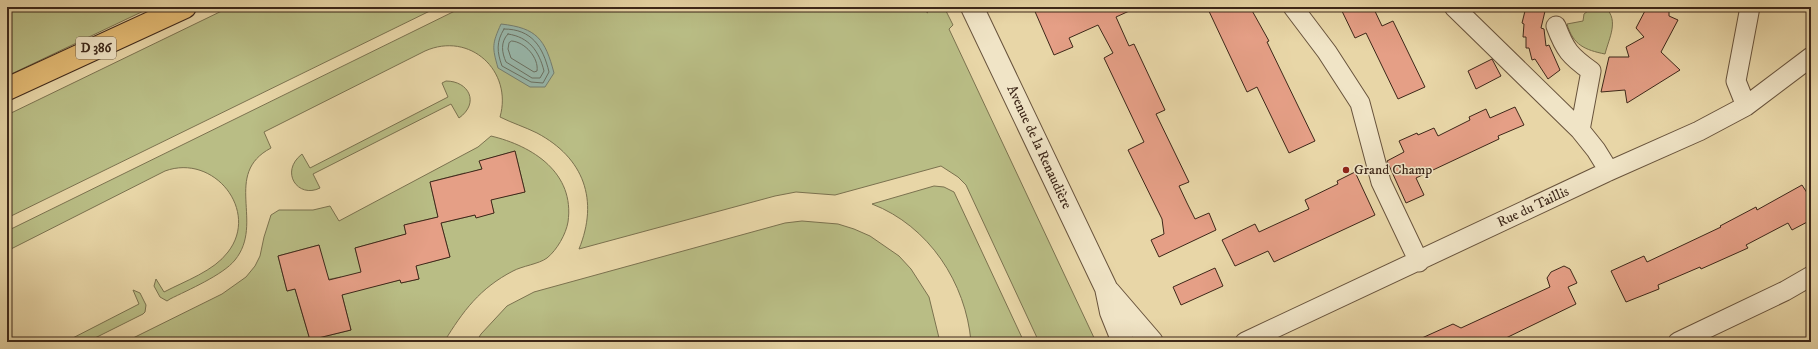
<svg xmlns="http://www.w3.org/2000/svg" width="1818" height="349" font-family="'IM FELL DW Pica',serif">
	<rect width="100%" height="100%" fill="#e8d6a7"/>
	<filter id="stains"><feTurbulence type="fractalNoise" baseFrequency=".005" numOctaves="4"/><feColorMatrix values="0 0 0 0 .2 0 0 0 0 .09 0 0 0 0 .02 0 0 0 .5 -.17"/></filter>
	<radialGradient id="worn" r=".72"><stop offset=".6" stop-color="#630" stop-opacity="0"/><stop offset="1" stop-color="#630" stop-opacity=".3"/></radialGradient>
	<path fill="#b9bd85" stroke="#7b724f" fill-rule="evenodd" d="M 7,7 L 152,7 L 7,76 Z
		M 230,7 L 438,7 L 7,218 L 7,115 Z
		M 463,7 L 920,7 L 928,13 L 921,7 L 944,7 L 953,25 L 949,29 L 1096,342 L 1039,342 L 966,185 L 958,177 L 941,166 L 835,195 L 796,192 L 775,196 L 579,249 C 599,200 584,158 537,133 C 525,127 512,123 500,117 C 513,71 470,31 425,51 L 264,132 L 271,148 C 222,174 265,223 235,260 C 223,275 188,290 170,299 L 167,301 L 160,297 L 154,286 L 156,279 L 164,292 C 185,281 214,271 228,252 C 260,211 214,153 165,171 L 7,251 L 7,231 Z
		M 1593,7 L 1606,8 C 1619,21 1609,38 1605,54 C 1585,50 1573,45 1567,24 L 1583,21 L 1584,14 Z
		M 446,81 C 469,81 480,103 459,118 L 451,104 L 313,174 L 320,188 C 298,199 279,172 302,154 L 310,168 L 448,97 L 442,83 Z
		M 491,136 C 533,146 575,173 568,222 C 566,234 557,250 547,258 C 539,264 522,266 513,271 C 480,288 463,311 444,342 L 125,342 L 222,294 L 246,277 L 255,266 L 260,256 L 264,237 L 271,215 L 279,210 L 313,210 L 330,206 L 339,221 L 478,147 ZM 515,151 L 525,192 L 502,197 L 490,198 L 494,213 L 477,217 L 475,215 L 441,223 L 450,257 L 427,263 L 415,262 L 419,279 L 401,283 L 400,280 L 366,288 L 355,248 L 406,234 L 404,225 L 438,217 L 430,182 L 465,173 L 472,179 L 471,172 L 482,169 L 480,161 ZM 319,245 L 325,280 L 341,277 L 345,294 L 342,295 L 351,330 L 310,340 L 295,289 L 287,291 L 278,256 Z
		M 934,186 L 944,187 L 954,192 L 1024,342 L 971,342 C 966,283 929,226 872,204 Z
		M 802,221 L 838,224 L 854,229 L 870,236 L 899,256 L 911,269 L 929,297 L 940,342 L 476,342 L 481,334 L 507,306 L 534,292 L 785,223 Z
		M 133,290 L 140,293 L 146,305 L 145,312 L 143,314 L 87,342 L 65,342 L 139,304 Z"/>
	<path fill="#98b8ac" stroke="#747e71" d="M 501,24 C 537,28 545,39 554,73 L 545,87 L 530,87 L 498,68 C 492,47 492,44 501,24 Z"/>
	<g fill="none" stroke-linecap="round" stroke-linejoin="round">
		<path stroke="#6a7062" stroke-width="1" d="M 504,29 C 532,29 543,47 549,72 L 543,83 L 531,82 L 502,66 C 497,52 496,42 504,29 Z
			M 508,34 C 529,37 539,51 544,71 L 540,78 L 532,78 L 506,62 C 502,53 500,42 508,34 Z
			M 512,41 C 525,42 539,58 537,71 L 534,72 L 511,58 L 508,49 L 509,43 Z"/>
	</g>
	<path fill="#e59f86" stroke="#3d2719" d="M 1033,7 L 1138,7 L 1116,17 L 1129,46 L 1134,44 L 1165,110 L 1156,114 L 1189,182 L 1179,186 L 1187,203 L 1195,219 L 1209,213 L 1216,230 L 1159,257 L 1151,240 L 1164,234 L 1162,219 L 1128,150 L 1144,142 L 1104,58 L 1113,53 L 1098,25 L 1069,38 L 1073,47 L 1054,55 Z
		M 1207,7 L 1250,7 L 1269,41 L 1267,42 L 1315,141 L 1289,153 L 1257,87 L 1247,92 Z
		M 1340,7 L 1373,7 L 1382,26 L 1393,21 L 1425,87 L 1398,99 L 1366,33 L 1355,38 Z
		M 1526,7 L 1546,7 L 1541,28 L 1544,29 L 1546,46 L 1549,45 L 1560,70 L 1548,79 L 1535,59 L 1532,60 L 1529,48 L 1526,48 L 1526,37 L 1523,37 L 1524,24 L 1522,23 Z
		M 1647,7 L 1669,7 L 1669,16 L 1678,20 L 1661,52 L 1680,70 L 1627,103 L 1625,90 L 1601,92 L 1609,57 L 1629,57 L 1626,47 L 1644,37 L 1636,28 Z
		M 1492,59 L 1501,76 L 1476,89 L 1468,71 Z
		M 1515,107 L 1524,125 L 1498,136 L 1499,139 L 1416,178 L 1424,195 L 1406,203 L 1387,161 L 1404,152 L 1399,141 L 1417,133 L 1418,135 L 1434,128 L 1438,136 L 1470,120 L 1469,117 L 1486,109 L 1490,118 Z
		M 515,151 L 525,192 L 491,200 L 494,213 L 476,218 L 475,215 L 441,223 L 450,257 L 416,266 L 419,279 L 401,283 L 400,280 L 342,295 L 351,330 L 310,340 L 295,289 L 287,291 L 278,256 L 319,245 L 329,280 L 361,272 L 355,248 L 406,234 L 404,225 L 438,217 L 430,182 L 482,169 L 479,161 Z
		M 1355,172 L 1375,215 L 1274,262 L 1268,251 L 1235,266 L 1222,240 L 1255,224 L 1259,232 L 1309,209 L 1305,200 L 1338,184 L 1337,181 Z
		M 1802,185 L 1811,199 L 1811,220 L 1792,230 L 1788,223 L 1746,245 L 1748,248 L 1701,269 L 1700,267 L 1658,285 L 1659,289 L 1626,302 L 1611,271 L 1644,256 L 1647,262 L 1721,227 L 1720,226 L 1756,207 L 1757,210 Z
		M 1564,266 L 1570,269 L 1577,283 L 1568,287 L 1576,304 L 1506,338 L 1508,342 L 1413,342 L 1453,324 L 1461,328 L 1550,287 L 1547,278 L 1551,272 Z
		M 1215,268 L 1223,286 L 1181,305 L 1173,287 Z"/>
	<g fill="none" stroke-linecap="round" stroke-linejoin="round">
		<defs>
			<path id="minor" d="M 1293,7 L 1327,52 L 1360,103 L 1381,182 L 1419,262
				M 1454,7 L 1580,130 L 1596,150 L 1609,171
				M 1556,26 C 1565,50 1570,56 1591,71 L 1580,130
				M 1746,106 L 1736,81 L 1750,7
				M 1245,342 L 1609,171 L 1699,131 L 1746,106 L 1811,57
				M 1678,342 L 1785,291 L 1811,276"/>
			<path id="tertiary" d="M 972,7 L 1106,288 L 1111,312 L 1123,342
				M 1109,292 L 1152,342"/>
			<path id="primary" d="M 7,89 L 185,7"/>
		</defs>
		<use href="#minor" stroke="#68533c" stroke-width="21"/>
		<use href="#tertiary" stroke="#68533c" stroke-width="24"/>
		<use href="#primary" stroke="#3d2719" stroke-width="24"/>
		<use href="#minor" stroke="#f0e4c6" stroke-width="19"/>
		<use href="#tertiary" stroke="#f0e4c6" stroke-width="22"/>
		<use href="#primary" stroke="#e4bb74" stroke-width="22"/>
	</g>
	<circle fill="#8f2418" stroke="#f0e4c6" stroke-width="1.5" cx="1346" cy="170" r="4"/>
	<g text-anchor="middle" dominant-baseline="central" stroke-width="3" stroke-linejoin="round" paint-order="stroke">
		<rect fill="#f0e4c6" stroke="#73604d" stroke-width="1" x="76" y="37" width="40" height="22" rx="3"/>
		<g font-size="13" font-weight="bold" fill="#3d2719">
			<text x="96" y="48">D 386</text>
		</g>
		<g font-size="14" fill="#3d2719" stroke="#f0e4c6">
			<text transform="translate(1039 147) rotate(65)">Avenue de la Renaudière</text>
			<text transform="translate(1533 207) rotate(-25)">Rue du Taillis</text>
		</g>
		<g font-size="14" fill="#3d2719" stroke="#f0e4c6" text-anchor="start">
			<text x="1354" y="170">Grand Champ</text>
		</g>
	</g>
	<rect width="1818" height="349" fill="none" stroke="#e8d6a7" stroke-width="24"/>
	<rect x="8" y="8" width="1802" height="333" fill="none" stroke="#3d2719" stroke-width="2"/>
	<rect x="12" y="12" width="1794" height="325" fill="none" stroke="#3d2719"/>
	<rect width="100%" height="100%" filter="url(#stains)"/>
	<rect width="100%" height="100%" fill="url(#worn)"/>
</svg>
